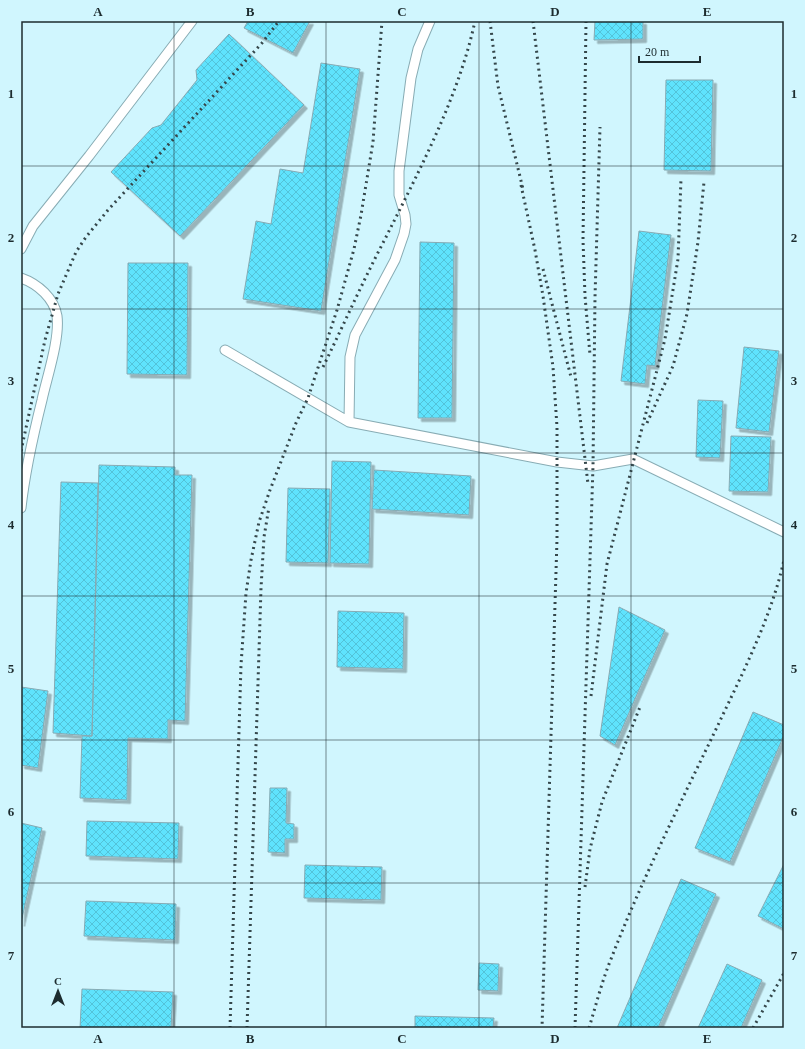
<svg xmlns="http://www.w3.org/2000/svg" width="805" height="1049" font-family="'Times New Roman',serif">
	<defs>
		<pattern id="building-cross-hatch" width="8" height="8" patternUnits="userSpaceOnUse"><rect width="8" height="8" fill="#5fe3fd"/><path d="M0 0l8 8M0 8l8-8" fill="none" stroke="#52c3d9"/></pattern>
		<filter id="shadow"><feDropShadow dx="3.5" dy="3.5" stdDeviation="0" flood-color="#0004"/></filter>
	</defs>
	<rect width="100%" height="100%" fill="#d0f6fe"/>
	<path fill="url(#building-cross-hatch)" stroke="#87aab3" filter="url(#shadow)" d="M 248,21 L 310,21 L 293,53 L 244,28 Z
		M 595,21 L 643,21 L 643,39 L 594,40 Z
		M 229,34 L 304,105 L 180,236 L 111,172 L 152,128 L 161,125 L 197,80 L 196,70 Z
		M 321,63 L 360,69 L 321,311 L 243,299 L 256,221 L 271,224 L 280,169 L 303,173 Z
		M 666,80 L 713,80 L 711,171 L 664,170 Z
		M 639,231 L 671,235 L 655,366 L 647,365 L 645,384 L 621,381 Z
		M 420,242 L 454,243 L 452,418 L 418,418 Z
		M 128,263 L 188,263 L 187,375 L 127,374 Z
		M 744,347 L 779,351 L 769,432 L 736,428 Z
		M 698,400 L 723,401 L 720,458 L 696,457 Z
		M 731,436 L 771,437 L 768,492 L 729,491 Z
		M 332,461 L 371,462 L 369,564 L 330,563 Z
		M 99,465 L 175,467 L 175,475 L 192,475 L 185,721 L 168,720 L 168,739 L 128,738 L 127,800 L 80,798 L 82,736 L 92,736 Z
		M 374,470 L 471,476 L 469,515 L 372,509 Z
		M 61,482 L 98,483 L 92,736 L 53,733 Z
		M 288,488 L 330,489 L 328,563 L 286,562 Z
		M 619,607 L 665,630 L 615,745 L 600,736 Z
		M 338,611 L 404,613 L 403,669 L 337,667 Z
		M 21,687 L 48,691 L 38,768 L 21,765 Z
		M 753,712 L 784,725 L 784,735 L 730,862 L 695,848 Z
		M 270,788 L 287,788 L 286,823 L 294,824 L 294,839 L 285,839 L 285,853 L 268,852 Z
		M 87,821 L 179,823 L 178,859 L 86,856 Z
		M 21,823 L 42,828 L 21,923 Z
		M 784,864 L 784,929 L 758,916 Z
		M 305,865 L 382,867 L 381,900 L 304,898 Z
		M 681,879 L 716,894 L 658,1028 L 617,1028 Z
		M 86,901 L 176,904 L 175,940 L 84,936 Z
		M 479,963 L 499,964 L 498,991 L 478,990 Z
		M 727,964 L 762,980 L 741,1028 L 698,1028 Z
		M 82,989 L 173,992 L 171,1028 L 80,1028 Z
		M 415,1016 L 494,1018 L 493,1028 L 415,1028 Z"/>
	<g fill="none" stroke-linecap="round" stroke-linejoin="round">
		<defs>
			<path id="lane" d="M 21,249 L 33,226 L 89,156 L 192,21
				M 21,278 C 38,284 54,298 57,316 C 60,339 47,377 42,400 C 33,436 25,471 21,508
				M 225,350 L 349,422 L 557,462 L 593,466 L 633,459 L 784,532
				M 349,422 L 350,357 L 355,335 L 395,260 L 404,234 L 406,224 L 405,215 L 399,195 L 399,171 L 411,78 L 418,49 L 430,21"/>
		</defs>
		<use href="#lane" stroke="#88acb4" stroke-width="11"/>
		<use href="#lane" stroke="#fff" stroke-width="9"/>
		<path stroke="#35474b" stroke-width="3" stroke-dasharray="2 4" stroke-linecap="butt" d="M 490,21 L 498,86 L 523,189
			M 533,21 L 588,484
			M 586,21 L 583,240 L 585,296 L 590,355
			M 521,185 L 535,250 L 543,296 L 553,367 L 557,427 L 557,539 L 542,1028
			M 543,269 L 571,377
			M 323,367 C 344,324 363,281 385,239 C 419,171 459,96 475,21
			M 647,423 L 673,366 L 687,314 L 698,242 L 704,182
			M 21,451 L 45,340 L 58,294 L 76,252 L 86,237 L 108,210 L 262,43 L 279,21
			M 591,696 L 607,564 L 665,339 L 678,259 L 681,179
			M 585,887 L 590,849 L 602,802 L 640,707
			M 230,1028 L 241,665 L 246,593 L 251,560 L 259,522 L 270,490 L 296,423 L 308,398 L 337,310 L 354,249 L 361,215 L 373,142 L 382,21
			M 247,1028 L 261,588 L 264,537 L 269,507
			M 575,1028 L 593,466 L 595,297 L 600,127
			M 589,1028 C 596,1005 602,981 611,959 C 642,879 681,802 718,725 C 743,672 771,618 784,560
			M 753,1028 L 784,973"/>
	</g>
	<path fill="none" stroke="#1d2c2f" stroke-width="1" stroke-opacity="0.55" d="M 174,21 L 174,1028M 326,21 L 326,1028M 479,21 L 479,1028M 631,21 L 631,1028M 21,166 L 784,166M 21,309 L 784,309M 21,453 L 784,453M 21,596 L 784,596M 21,740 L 784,740M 21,883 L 784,883"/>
	<rect width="805" height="1049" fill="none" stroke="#d0f6fe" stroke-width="44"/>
	<g transform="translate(58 991)" stroke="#d0f6fe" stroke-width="3" paint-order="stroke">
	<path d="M0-3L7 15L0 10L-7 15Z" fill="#1d2c2f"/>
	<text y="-6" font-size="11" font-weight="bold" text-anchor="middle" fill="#1d2c2f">С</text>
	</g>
	<path d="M639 56v6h61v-6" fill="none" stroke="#1d2c2f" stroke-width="2"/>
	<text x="645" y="56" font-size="12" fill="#1d2c2f" stroke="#d0f6fe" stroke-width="3" paint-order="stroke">20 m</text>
	<rect x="22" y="22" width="761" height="1005" fill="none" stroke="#1d2c2f" stroke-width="1.5"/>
	<g font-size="13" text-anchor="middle" font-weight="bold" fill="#1d2c2f">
		<text x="98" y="16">A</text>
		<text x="250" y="16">B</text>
		<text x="402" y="16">C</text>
		<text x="555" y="16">D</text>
		<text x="707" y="16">E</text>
		<text x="11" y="98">1</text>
		<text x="794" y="98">1</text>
		<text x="11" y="242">2</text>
		<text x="794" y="242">2</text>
		<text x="11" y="385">3</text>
		<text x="794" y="385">3</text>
		<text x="11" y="529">4</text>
		<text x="794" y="529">4</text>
		<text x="11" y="673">5</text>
		<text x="794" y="673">5</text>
		<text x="11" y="816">6</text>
		<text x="794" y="816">6</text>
		<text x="11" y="960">7</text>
		<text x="794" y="960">7</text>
		<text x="98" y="1043">A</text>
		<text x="250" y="1043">B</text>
		<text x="402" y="1043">C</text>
		<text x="555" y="1043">D</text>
		<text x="707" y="1043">E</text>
	</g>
</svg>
